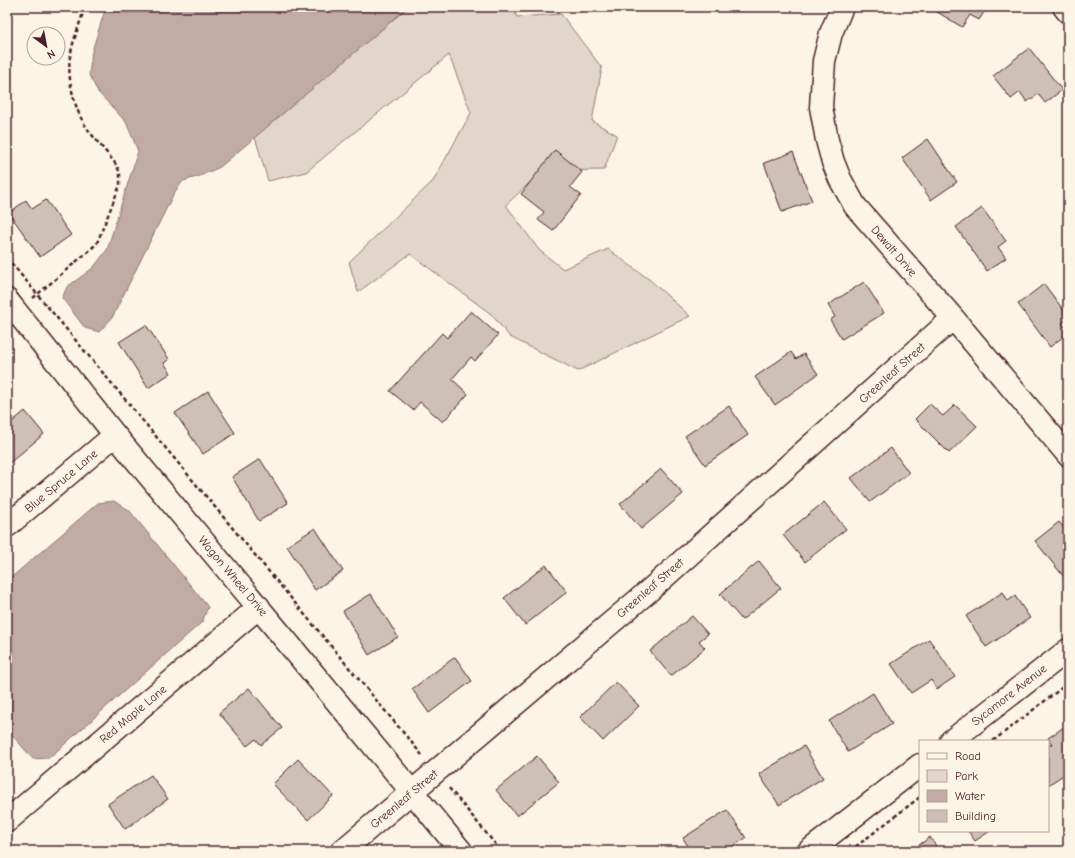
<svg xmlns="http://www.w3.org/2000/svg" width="1075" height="858" font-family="'Comic Neue',sans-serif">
	<rect width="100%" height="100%" fill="#fcf5e5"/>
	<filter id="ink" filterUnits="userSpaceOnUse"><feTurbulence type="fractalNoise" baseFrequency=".025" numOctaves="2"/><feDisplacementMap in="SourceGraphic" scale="8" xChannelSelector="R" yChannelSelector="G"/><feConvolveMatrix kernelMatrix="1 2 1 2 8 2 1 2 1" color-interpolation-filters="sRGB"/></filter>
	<g filter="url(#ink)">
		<path fill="#e2d5ca" stroke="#967a7a" d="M 408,7 L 513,7 L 517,17 L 561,14 L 602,68 L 592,121 L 617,135 L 604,170 L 542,171 L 506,205 L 539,250 L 563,269 L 608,249 L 650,280 L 690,316 L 578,371 L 510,337 L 491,314 L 410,254 L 358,292 L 349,262 L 433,181 L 471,113 L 449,55 L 306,172 L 268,181 L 255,137 Z"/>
		<path fill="#c0aca5" stroke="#917474" d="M 106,7 L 408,7 L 220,167 L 200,176 L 183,181 L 174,193 L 112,318 L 99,332 L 85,328 L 62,298 L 67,287 L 93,268 L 107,250 L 138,151 L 126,122 L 98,92 L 89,75 L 92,51 Z
			M 114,501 L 129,510 L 208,607 L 202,622 L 49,758 L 33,759 L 7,729 L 7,581 L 98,503 Z"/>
		<path fill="#cfc0b7" stroke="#4a1f2b" d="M 929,7 L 987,7 L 979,20 L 970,15 L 962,27 Z
			M 1029,48 L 1062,90 L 1045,103 L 1038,94 L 1027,102 L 1020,92 L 1011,99 L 993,76 Z
			M 928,139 L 957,182 L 931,200 L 902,158 Z
			M 555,150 L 582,172 L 570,187 L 581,195 L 553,231 L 538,220 L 544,212 L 521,194 Z
			M 793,152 L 812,201 L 782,212 L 764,163 Z
			M 26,200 L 32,209 L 46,200 L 71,235 L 40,257 L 9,213 Z
			M 982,208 L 1006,241 L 998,247 L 1006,258 L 987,271 L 956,227 Z
			M 864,282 L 884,313 L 842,339 L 830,320 L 835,317 L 828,305 Z
			M 1044,284 L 1068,316 L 1068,319 L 1062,323 L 1068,331 L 1068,333 L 1050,347 L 1018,304 Z
			M 471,311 L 498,335 L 475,361 L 471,357 L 452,379 L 468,394 L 443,422 L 420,402 L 413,410 L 390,391 L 442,333 L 447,338 Z
			M 146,325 L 169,359 L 164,363 L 171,373 L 148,388 L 119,342 Z
			M 791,352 L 796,359 L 804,354 L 818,374 L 775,405 L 755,377 Z
			M 208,391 L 235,433 L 203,454 L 175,413 Z
			M 930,404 L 943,416 L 955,405 L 977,426 L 949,453 L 915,419 Z
			M 729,406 L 748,435 L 705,465 L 685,436 Z
			M 25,411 L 44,434 L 7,465 L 7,426 Z
			M 891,448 L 909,473 L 870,502 L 851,478 Z
			M 260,459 L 288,503 L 259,521 L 232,477 Z
			M 661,469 L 683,494 L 641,529 L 620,504 Z
			M 824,502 L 846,529 L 805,562 L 783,535 Z
			M 1059,522 L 1068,533 L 1068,582 L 1035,541 Z
			M 315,528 L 343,571 L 315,590 L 287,546 Z
			M 759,561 L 781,588 L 742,620 L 720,594 Z
			M 546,565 L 567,592 L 525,625 L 504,598 Z
			M 1003,592 L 1008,601 L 1015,596 L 1030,618 L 986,647 L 966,616 Z
			M 371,594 L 398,637 L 369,655 L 343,611 Z
			M 692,616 L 708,634 L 699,641 L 705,648 L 671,676 L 650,651 Z
			M 929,639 L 955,677 L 937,689 L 931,680 L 911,693 L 891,664 Z
			M 455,657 L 472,681 L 429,713 L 412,689 Z
			M 616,682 L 639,706 L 603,741 L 580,717 Z
			M 249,688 L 282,728 L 261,745 L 256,739 L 247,746 L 219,713 Z
			M 873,693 L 892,724 L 848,752 L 829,721 Z
			M 1064,727 L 1068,733 L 1068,772 L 1048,785 L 1048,746 L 1052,744 L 1048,738 Z
			M 804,746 L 823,778 L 779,805 L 759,774 Z
			M 537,756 L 559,782 L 517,816 L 496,790 Z
			M 298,759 L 333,796 L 308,820 L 273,784 Z
			M 151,775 L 168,799 L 125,829 L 108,804 Z
			M 727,810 L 746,838 L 725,851 L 691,851 L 683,838 Z
			M 968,831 L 990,831 L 975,841 Z
			M 930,837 L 939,851 L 911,851 Z"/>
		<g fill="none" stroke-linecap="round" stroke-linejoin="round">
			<defs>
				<path id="minor" d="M 842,7 L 831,33 L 824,61 L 821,107 L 827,140 L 833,162 L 840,179 L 855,206 L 953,318 L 1068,455
					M 1064,7 L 1068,12
					M 7,300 L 115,435 L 461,851
					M 7,526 L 115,435
					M 951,741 L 1068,650
					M 7,821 L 259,607
					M 342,851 L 651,589 L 953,318
					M 809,851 L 920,765"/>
			</defs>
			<use href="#minor" stroke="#4a1f2b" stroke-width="25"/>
			<path stroke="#4a1f2b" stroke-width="2.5" stroke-dasharray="4 3" stroke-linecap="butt" d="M 7,258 L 422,755
				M 33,298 L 90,250 L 97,243 L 120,185 L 120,173 L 117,166 C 107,152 94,139 85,125 C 74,108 67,77 70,57 C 73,40 80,23 85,7
				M 993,741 L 1068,683
				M 449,788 L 501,851
				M 850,851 L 920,797"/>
			<use href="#minor" stroke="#fcf5e5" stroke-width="22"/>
		</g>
	</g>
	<g text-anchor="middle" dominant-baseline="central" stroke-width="3.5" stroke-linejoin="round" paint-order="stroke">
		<g font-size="12" fill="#4a1f2b" stroke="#fcf5e5">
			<text transform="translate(894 251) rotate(49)">Dewalt Drive</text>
			<text transform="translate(892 373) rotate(-42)">Greenleaf Street</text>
			<text transform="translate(61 481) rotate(-40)">Blue Spruce Lane</text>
			<text transform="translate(233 576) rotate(50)">Wagon Wheel Drive</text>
			<text transform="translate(650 588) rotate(-41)">Greenleaf Street</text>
			<text transform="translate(1009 695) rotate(-38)">Sycamore Avenue</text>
			<text transform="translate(133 714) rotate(-40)">Red Maple Lane</text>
			<text transform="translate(404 799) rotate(-40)">Greenleaf Street</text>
		</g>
	</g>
	<rect width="1075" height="858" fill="none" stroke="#fcf5e5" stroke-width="24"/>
	<rect x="12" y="12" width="1051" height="834" fill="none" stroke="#4a1f2b" stroke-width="1.5" filter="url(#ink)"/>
	<rect x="919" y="740" width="130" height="92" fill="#fcf5e5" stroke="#b59f9b"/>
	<rect x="927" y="753" width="20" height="6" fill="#fcf5e5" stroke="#b59f9b"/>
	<text x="955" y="760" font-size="12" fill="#4a1f2b">Road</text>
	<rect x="927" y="770" width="20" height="12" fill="#e2d5ca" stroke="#b59f9b"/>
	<text x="955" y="780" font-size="12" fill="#4a1f2b">Park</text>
	<rect x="927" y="790" width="20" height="12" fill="#c0aca5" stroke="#b59f9b"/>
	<text x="955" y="800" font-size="12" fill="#4a1f2b">Water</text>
	<rect x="927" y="810" width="20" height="12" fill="#cfc0b7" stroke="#b59f9b"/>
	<text x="955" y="820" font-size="12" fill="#4a1f2b">Building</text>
	<g transform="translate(46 46) rotate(148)"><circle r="19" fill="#fcf5e5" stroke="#b59f9b"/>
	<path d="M0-3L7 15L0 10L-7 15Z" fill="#4a1f2b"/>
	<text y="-6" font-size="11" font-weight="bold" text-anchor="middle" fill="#4a1f2b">N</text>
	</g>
</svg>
